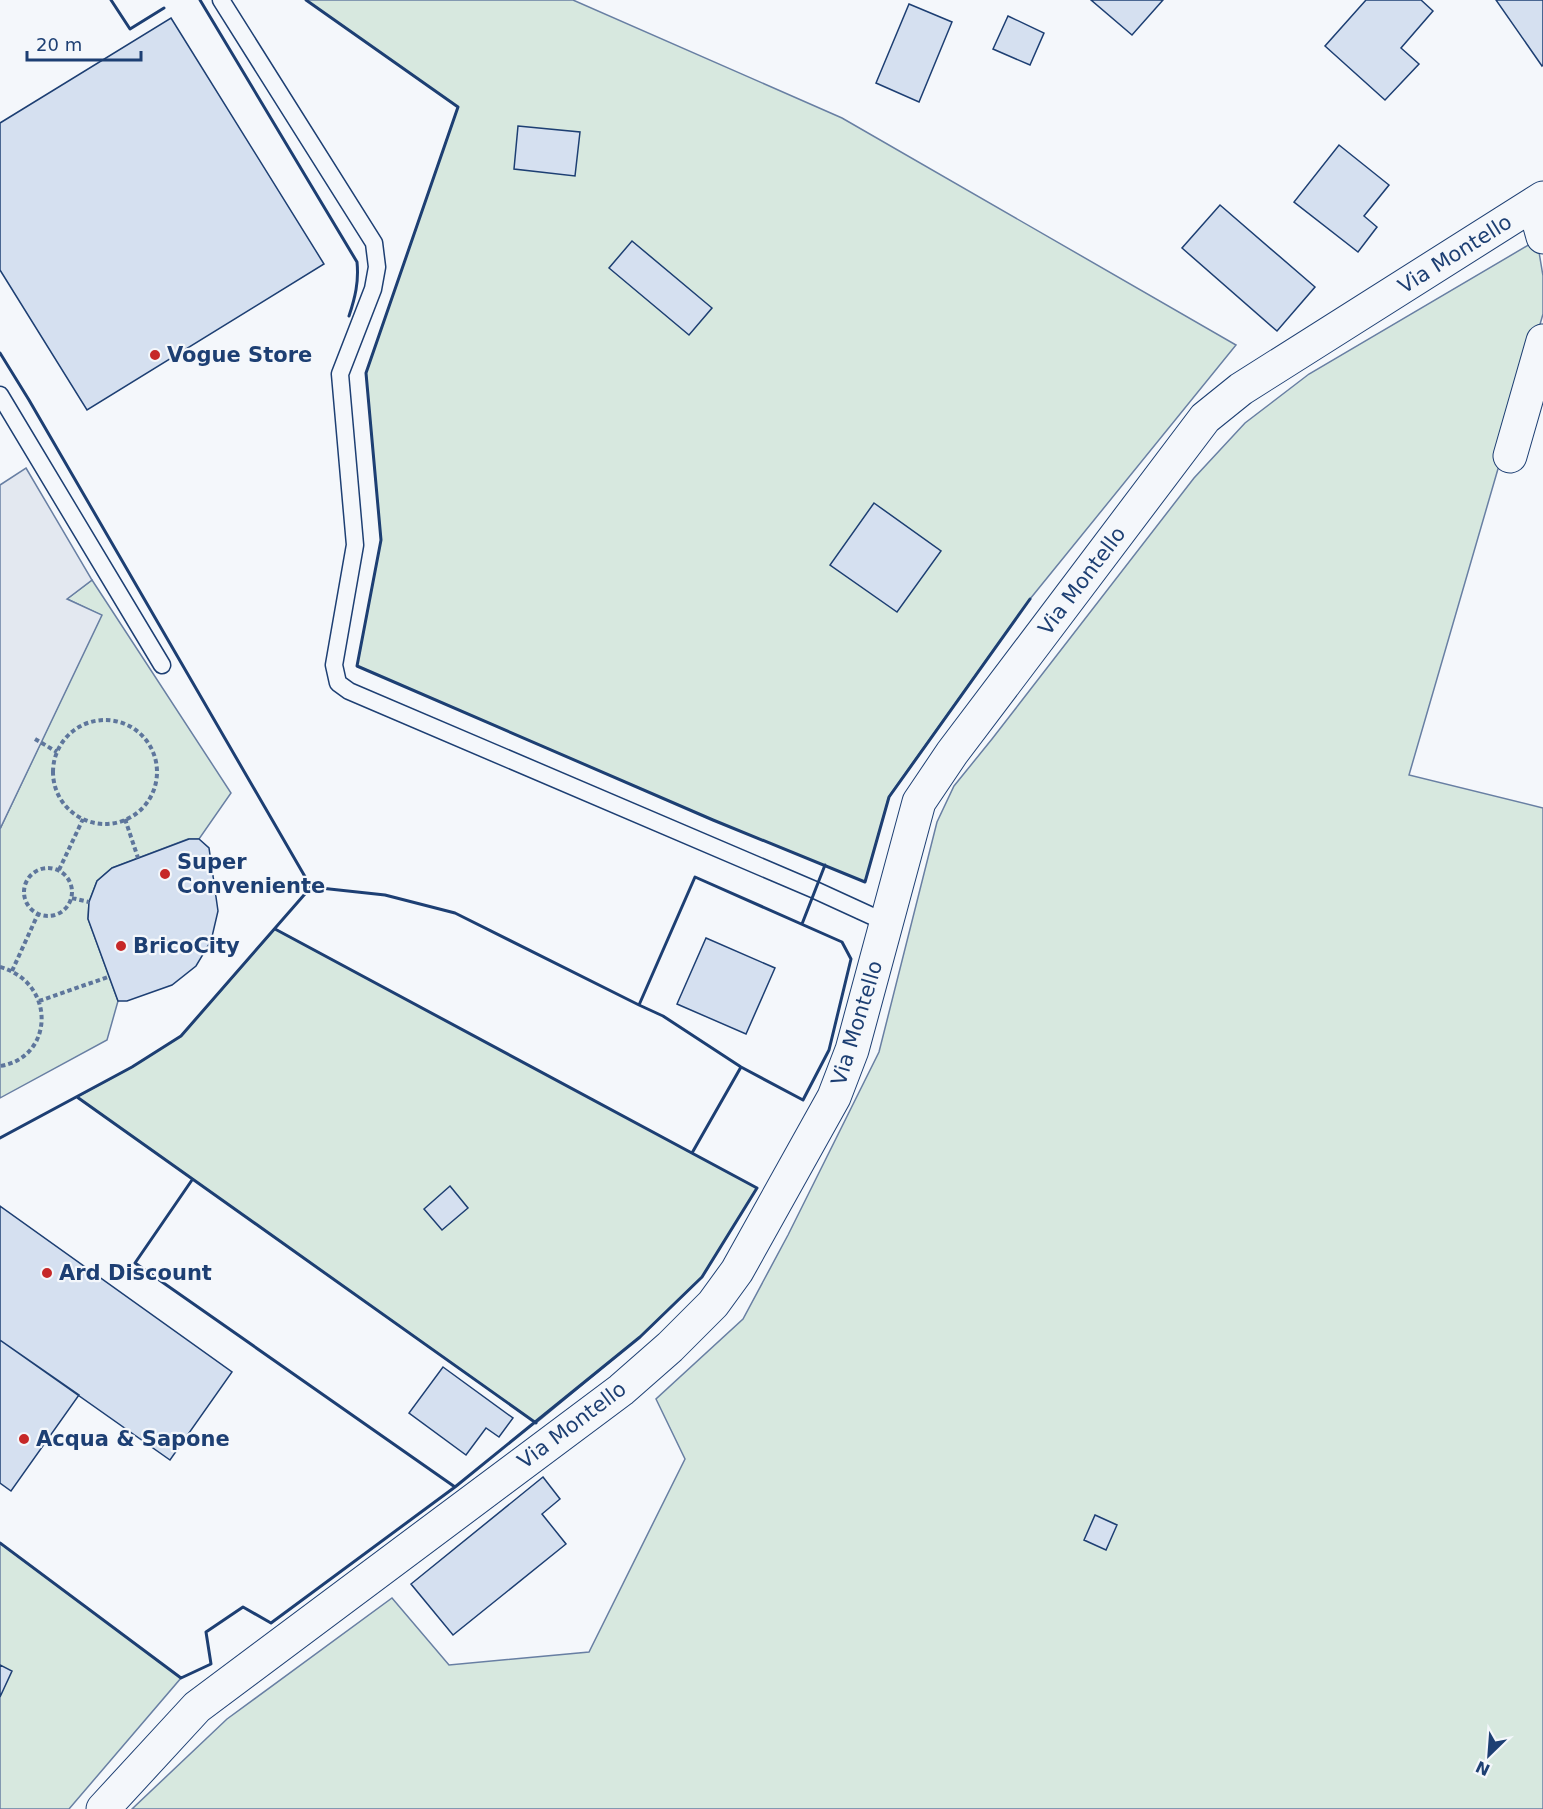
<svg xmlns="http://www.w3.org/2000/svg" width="1543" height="1809" font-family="'DejaVu Sans',sans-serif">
	<rect width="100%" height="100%" fill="#f4f7fb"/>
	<path fill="#d7e8df" stroke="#687fa3" stroke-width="1.5" d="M 306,0 L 573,0 L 842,118 L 1236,345 L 1030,599 L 889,796 L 865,882 L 713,820 L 357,666 L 381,540 L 366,373 L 458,107 Z
		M 1537,240 L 1543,276 L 1543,314 L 1409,775 L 1543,808 L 1543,1809 L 132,1809 L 227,1719 L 392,1598 L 449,1665 L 589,1652 L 685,1459 L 656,1399 L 743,1319 L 788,1235 L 879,1052 L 937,822 L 954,786 L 992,739 L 1194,478 L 1245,423 L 1309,374 Z
		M 92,580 L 231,793 L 199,839 L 188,839 L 112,868 L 97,881 L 89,902 L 88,919 L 118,1001 L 107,1040 L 0,1098 L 0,829 L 101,615 L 67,599 Z
		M 275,929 L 757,1188 L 702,1277 L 640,1337 L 536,1423 L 77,1097 L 132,1067 L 181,1036 Z
		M 0,1543 L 181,1678 L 69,1809 L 0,1809 Z"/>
	<path fill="#e3e8f0" stroke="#687fa3" stroke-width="1.5" d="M 26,468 L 92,580 L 67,599 L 102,615 L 0,829 L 0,485 Z"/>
	<path fill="#d5e0f0" stroke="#1d3f73" stroke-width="1.5" d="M 1091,0 L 1163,0 L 1132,35 Z
		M 1366,0 L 1421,0 L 1433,11 L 1401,48 L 1419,64 L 1385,100 L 1325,46 Z
		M 1496,0 L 1543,0 L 1543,65 L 1542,66 Z
		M 909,4 L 952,22 L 919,102 L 876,83 Z
		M 1008,16 L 1044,33 L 1030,65 L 993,49 Z
		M 171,18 L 324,264 L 87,410 L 0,270 L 0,123 Z
		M 518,126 L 580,132 L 575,176 L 514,169 Z
		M 1339,145 L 1389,185 L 1364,216 L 1377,227 L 1358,252 L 1294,202 Z
		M 1220,205 L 1315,287 L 1277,331 L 1182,248 Z
		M 632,241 L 712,308 L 689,335 L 609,268 Z
		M 874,503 L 941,551 L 897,612 L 830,565 Z
		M 189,839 L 199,839 L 209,848 L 218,911 L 211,941 L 196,966 L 172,985 L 127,1001 L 118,1001 L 88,919 L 89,902 L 97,881 L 112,868 Z
		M 706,938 L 775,968 L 746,1034 L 677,1004 Z
		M 450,1186 L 468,1208 L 442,1230 L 424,1209 Z
		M 0,1206 L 232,1372 L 170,1460 L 0,1340 Z
		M 0,1340 L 79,1395 L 11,1491 L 0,1483 Z
		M 443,1367 L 513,1418 L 499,1437 L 486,1428 L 466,1455 L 409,1413 Z
		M 543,1477 L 560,1499 L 542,1514 L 566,1544 L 453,1635 L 411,1584 Z
		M 1095,1515 L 1117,1525 L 1106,1550 L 1084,1540 Z
		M 0,1665 L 12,1671 L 0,1697 Z"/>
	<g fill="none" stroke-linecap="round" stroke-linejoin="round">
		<defs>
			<path id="lane" d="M 221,0 L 374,243 L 377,267 L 373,289 L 340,374 L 355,545 L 334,665 L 338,683 L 349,691 L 815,890 L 887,923
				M 0,395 L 162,665"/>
			<path id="street" d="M 1534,204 L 1543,237
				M 1510,456 L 1543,341
				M 103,1809 L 197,1707 L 621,1390 L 670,1347 L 713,1304 L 737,1271 L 834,1097 L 852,1050 L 919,802 L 952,753 L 1205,418 L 1241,389 L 1543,198"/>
		</defs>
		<use href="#lane" stroke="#1d3f73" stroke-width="19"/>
		<use href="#street" stroke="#1d3f73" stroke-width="35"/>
		<path stroke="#5e769c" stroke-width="4" stroke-dasharray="4.5 3" stroke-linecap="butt" d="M53 772a52 52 0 1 1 104 0a52 52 0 1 1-104 0Z
			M 35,739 L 57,752
			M 125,819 L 138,858
			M24 892a24 24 0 1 1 48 0a24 24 0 1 1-48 0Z
			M 59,870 L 83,819
			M 72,898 L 89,902
			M 0,967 C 57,983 54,1058 0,1066
			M 12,971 L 38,914
			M 39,1001 L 108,977"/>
		<use href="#lane" stroke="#f4f7fb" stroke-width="16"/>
		<use href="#street" stroke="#f4f7fb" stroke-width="33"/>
		<path stroke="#1d3f73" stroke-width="3" d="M 111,0 L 130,29 L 164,8
			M 200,0 L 357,262 C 359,282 355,298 349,316
			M 306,0 L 458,107 L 366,373 L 381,540 L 357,666 L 713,820 L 865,882 L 889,797 L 1030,599
			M 0,353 L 29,400 L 311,887
			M 802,924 L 825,865
			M 77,1097 L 536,1423
			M 0,1138 L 132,1067 L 181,1036 L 311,887 L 385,895 L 455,913 L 639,1005 L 663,1016 L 741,1067 L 803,1100 L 829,1050 L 851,959 L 842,942 L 695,877 L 639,1005
			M 692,1153 L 741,1067
			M 192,1180 L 135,1263 L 455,1487
			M 0,1543 L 181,1678 L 211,1664 L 206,1632 L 243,1607 L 271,1623 L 455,1487 L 640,1337 L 702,1277 L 757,1188 L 275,929"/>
	</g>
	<g fill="#c62828" stroke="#f4f7fb" stroke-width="2">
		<circle cx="155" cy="355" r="6"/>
		<circle cx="165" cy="874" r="6"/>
		<circle cx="121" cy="946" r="6"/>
		<circle cx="47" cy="1273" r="6"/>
		<circle cx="24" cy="1439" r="6"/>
	</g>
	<g text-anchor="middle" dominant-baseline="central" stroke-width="4.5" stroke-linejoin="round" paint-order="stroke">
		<g font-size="21" fill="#1d3f73" stroke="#f4f7fb">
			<text transform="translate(1455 254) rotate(-32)">Via Montello</text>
			<text transform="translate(1082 581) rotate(-53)">Via Montello</text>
			<text transform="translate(857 1023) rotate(-73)">Via Montello</text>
			<text transform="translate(572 1425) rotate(-37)">Via Montello</text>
		</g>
		<g font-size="21" font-weight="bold" fill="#1d3f73" stroke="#f4f7fb" text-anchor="start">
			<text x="167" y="355">Vogue Store</text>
			<text x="177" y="862">Super<tspan x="177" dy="24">Conveniente</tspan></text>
			<text x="133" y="946">BricoCity</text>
			<text x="59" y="1273">Ard Discount</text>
			<text x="36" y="1439">Acqua &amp; Sapone</text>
		</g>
	</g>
	<g transform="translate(1489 1755) rotate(205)" stroke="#f4f7fb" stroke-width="4.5" paint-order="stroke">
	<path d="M0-4.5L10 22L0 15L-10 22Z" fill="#1d3f73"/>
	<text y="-9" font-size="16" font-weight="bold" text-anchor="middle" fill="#1d3f73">N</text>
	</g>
	<path d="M27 51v9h114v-9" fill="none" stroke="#1d3f73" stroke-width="3"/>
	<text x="36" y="51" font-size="18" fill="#1d3f73" stroke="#f4f7fb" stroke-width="4.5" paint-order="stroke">20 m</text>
</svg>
